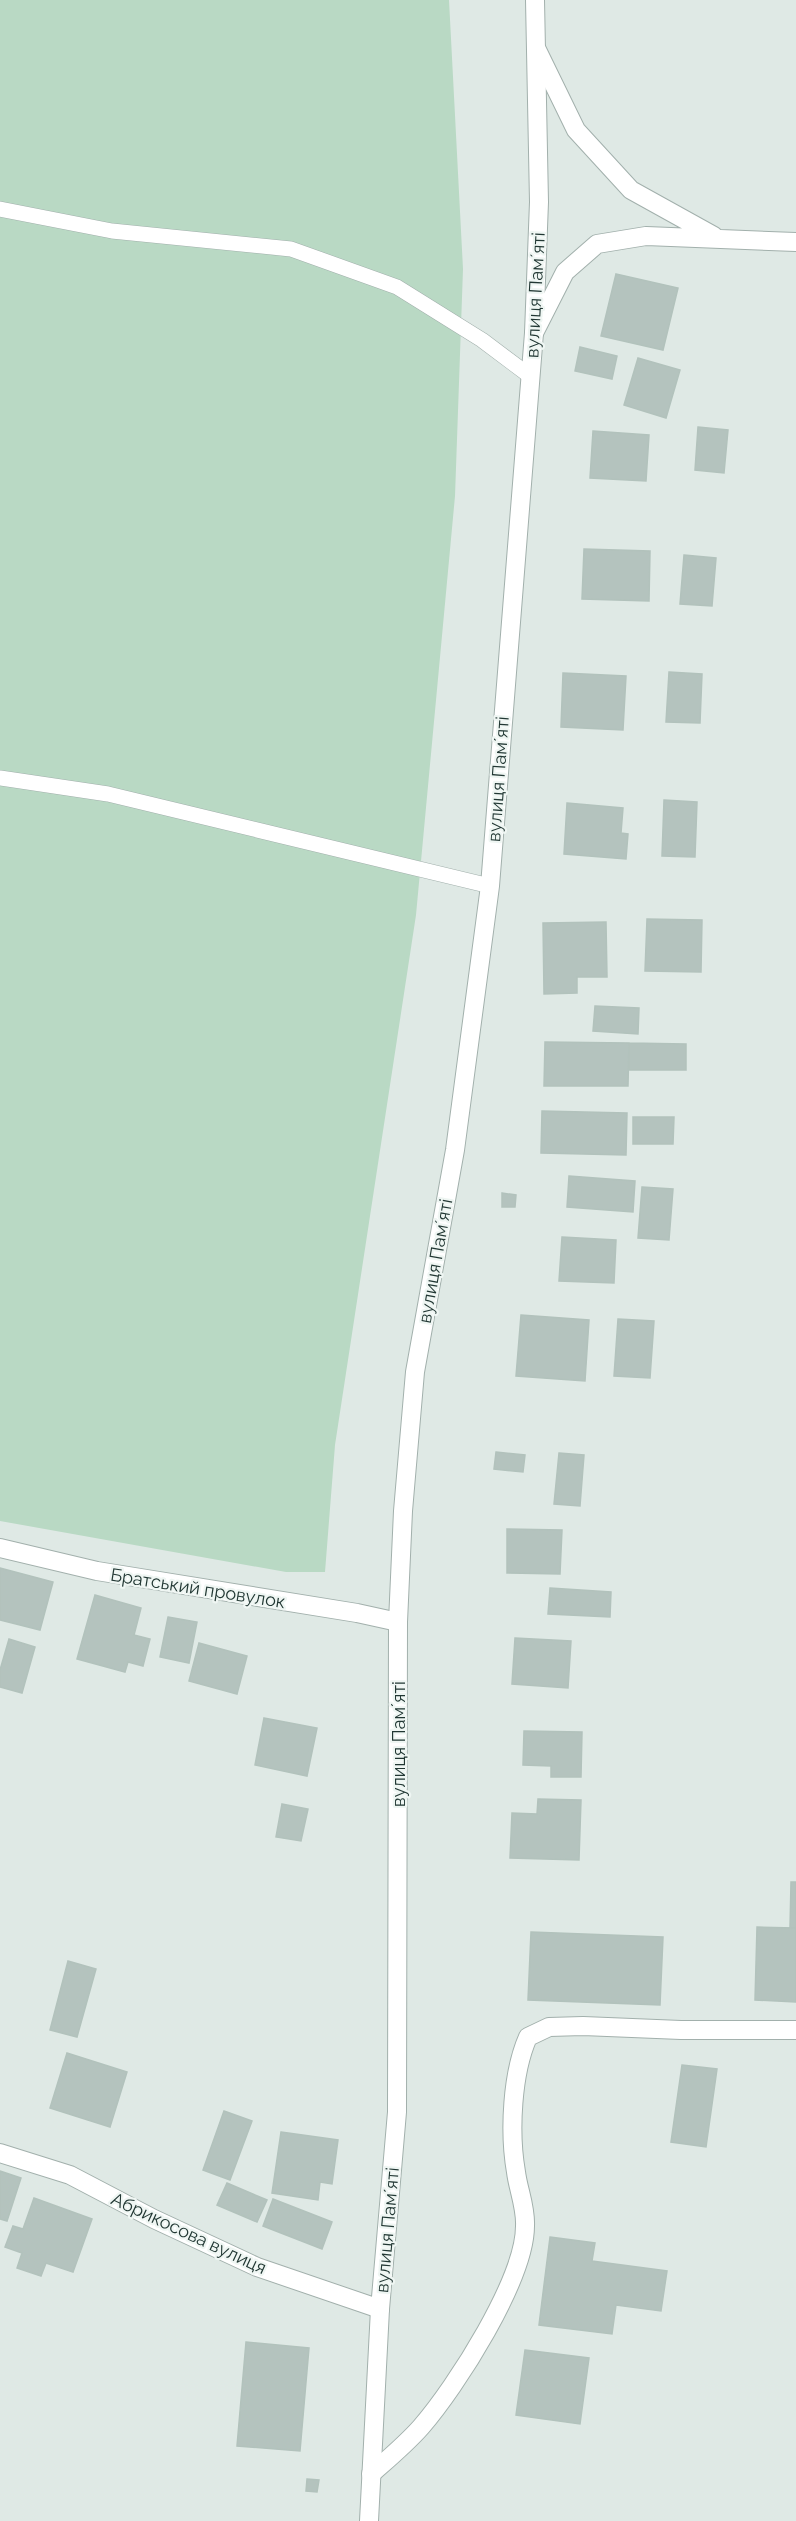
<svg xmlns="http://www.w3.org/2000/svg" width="796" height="2521" font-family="Raleway,sans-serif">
	<rect width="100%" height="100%" fill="#dfe9e5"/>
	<path fill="#b9d9c4" d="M 0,0 L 449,0 L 463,269 L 455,496 L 416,915 L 335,1445 L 325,1572 L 286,1572 L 0,1521 Z"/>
	<path fill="#b4c3be" stroke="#b2c2bc" stroke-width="1.5" d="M 616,274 L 678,288 L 663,350 L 601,336 Z
		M 580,347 L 617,356 L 612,379 L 575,371 Z
		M 638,358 L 680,370 L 666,418 L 624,405 Z
		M 698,427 L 728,430 L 724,473 L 695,470 Z
		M 593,431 L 649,435 L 646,481 L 590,478 Z
		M 584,549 L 650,551 L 649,601 L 582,599 Z
		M 684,555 L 716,558 L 712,606 L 680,604 Z
		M 669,672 L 702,674 L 700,723 L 666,722 Z
		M 563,673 L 626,676 L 623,730 L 561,727 Z
		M 664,800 L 697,802 L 695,857 L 662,856 Z
		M 567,803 L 623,808 L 621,833 L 628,834 L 626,859 L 564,854 Z
		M 647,919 L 702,920 L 701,972 L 645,971 Z
		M 606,922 L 607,977 L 577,977 L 577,993 L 544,994 L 543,923 Z
		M 595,1006 L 639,1008 L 638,1034 L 593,1031 Z
		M 545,1042 L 629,1043 L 628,1086 L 544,1086 Z
		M 629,1043 L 686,1044 L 686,1070 L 629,1070 Z
		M 542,1111 L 627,1113 L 626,1155 L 541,1153 Z
		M 633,1117 L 674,1117 L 673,1144 L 633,1144 Z
		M 569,1176 L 635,1181 L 633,1212 L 567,1207 Z
		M 642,1187 L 673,1189 L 669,1240 L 638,1238 Z
		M 502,1193 L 516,1195 L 515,1207 L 502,1207 Z
		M 562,1237 L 616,1240 L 614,1283 L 559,1281 Z
		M 521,1315 L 589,1320 L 585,1381 L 516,1376 Z
		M 618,1319 L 654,1321 L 650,1378 L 614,1376 Z
		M 496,1452 L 525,1455 L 523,1472 L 494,1469 Z
		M 559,1453 L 584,1455 L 580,1506 L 554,1504 Z
		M 507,1529 L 562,1530 L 560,1574 L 507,1573 Z
		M 0,1568 L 53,1582 L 40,1630 L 0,1620 Z
		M 550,1588 L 611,1592 L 610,1617 L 548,1614 Z
		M 95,1595 L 141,1608 L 134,1635 L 150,1639 L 143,1666 L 128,1662 L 125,1672 L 77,1659 Z
		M 168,1617 L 197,1622 L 189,1663 L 160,1657 Z
		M 515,1638 L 571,1641 L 568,1688 L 512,1684 Z
		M 9,1639 L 35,1647 L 22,1693 L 0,1687 L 0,1670 Z
		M 199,1643 L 247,1656 L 237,1694 L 189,1681 Z
		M 264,1718 L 317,1728 L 307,1776 L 255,1765 Z
		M 524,1731 L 582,1732 L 581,1777 L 551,1777 L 551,1766 L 523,1765 Z
		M 538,1799 L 581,1800 L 579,1860 L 510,1858 L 512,1813 L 537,1814 Z
		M 282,1804 L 308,1809 L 301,1841 L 276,1837 Z
		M 791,1882 L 796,1882 L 796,1928 L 790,1928 Z
		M 757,1927 L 796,1928 L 796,2002 L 755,2000 Z
		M 531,1932 L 663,1937 L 660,2005 L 528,2000 Z
		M 68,1961 L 96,1969 L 77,2037 L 50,2030 Z
		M 67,2053 L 127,2072 L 110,2127 L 50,2108 Z
		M 682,2065 L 717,2069 L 706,2147 L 671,2142 Z
		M 224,2111 L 252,2121 L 230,2180 L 203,2170 Z
		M 281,2132 L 338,2140 L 332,2184 L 320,2182 L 318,2200 L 272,2193 Z
		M 0,2171 L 21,2178 L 7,2221 L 0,2219 Z
		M 227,2183 L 267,2200 L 257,2222 L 217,2205 Z
		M 34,2198 L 92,2219 L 73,2272 L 46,2263 L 41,2276 L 17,2268 L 22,2253 L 5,2247 L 13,2226 L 23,2229 Z
		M 273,2199 L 332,2222 L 322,2249 L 263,2226 Z
		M 550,2237 L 595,2243 L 592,2261 L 667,2271 L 661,2311 L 616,2305 L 612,2334 L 539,2325 Z
		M 246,2342 L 309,2348 L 300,2451 L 237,2446 Z
		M 525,2350 L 589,2358 L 580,2424 L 516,2415 Z
		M 307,2479 L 319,2480 L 317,2492 L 306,2491 Z"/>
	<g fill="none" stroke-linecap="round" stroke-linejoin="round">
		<defs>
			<path id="service" d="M 0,209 L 112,231 L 291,249 L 397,287 L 482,340 L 530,376
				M 0,778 L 108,794 L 490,886"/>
			<path id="minor" d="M 537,50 L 576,130 L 631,190 L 714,236
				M 534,333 L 565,272 L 597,244 L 646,236 L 796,242
				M 0,1548 L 97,1571 L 357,1613 L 398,1622
				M 0,2153 L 70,2175 L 154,2219 L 257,2267 L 380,2309
				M 371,2474 C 388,2459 406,2444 421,2427 C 456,2387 525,2279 525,2226 C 526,2207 518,2189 516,2172 C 509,2132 512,2073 528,2037 L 549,2027 L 583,2026 L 681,2030 L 796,2030"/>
			<path id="tertiary" d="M 369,2521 L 380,2309 L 397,2112 L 398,1622 L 403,1511 L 415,1372 L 455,1150 L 490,886 L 534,333 L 539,202 L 535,0"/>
		</defs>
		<use href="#service" stroke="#a2b0ac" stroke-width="16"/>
		<use href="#minor" stroke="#a2b0ac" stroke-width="20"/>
		<use href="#tertiary" stroke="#a2b0ac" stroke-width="20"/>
		<use href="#service" stroke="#fff" stroke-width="15"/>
		<use href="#minor" stroke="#fff" stroke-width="18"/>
		<use href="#tertiary" stroke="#fff" stroke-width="18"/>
	</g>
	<g text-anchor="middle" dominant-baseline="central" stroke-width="4.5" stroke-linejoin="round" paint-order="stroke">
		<g font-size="18" fill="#213733" stroke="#eff6f3">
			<text transform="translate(535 295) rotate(-87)">вулиця Памʼяті</text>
			<text transform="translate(498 779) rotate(-86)">вулиця Памʼяті</text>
			<text transform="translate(435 1261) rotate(-80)">вулиця Памʼяті</text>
			<text transform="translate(198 1588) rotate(9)">Братський провулок</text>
			<text transform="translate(398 1744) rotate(-90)">вулиця Памʼяті</text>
			<text transform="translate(387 2230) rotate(-85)">вулиця Памʼяті</text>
			<text transform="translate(189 2233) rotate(25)">Абрикосова вулиця</text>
		</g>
	</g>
</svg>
